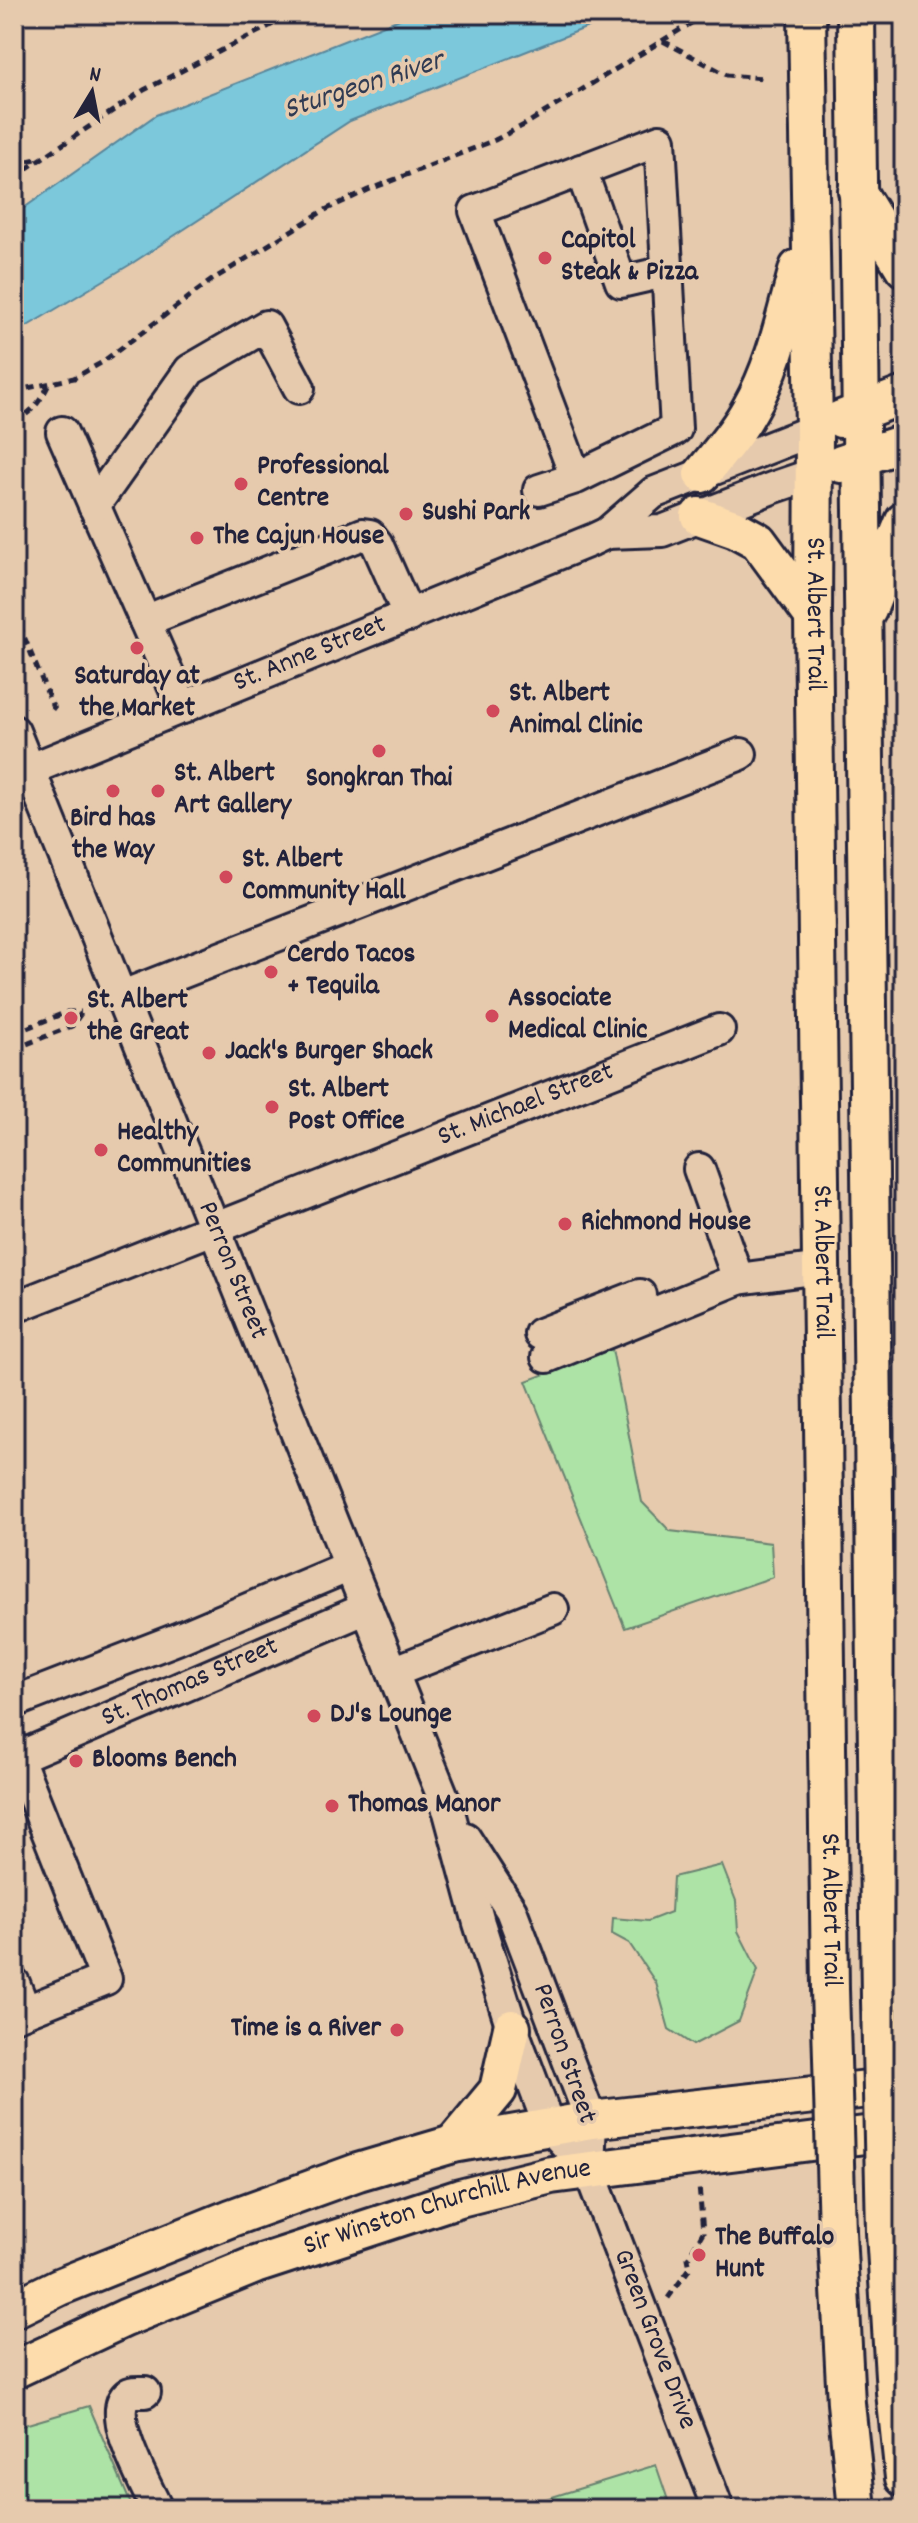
<svg xmlns="http://www.w3.org/2000/svg" width="918" height="2523" font-family="Dekko,sans-serif">
	<rect width="100%" height="100%" fill="#e6caad"/>
	<filter id="ink" filterUnits="userSpaceOnUse"><feTurbulence type="fractalNoise" baseFrequency=".0125" numOctaves="2"/><feDisplacementMap in="SourceGraphic" scale="16" xChannelSelector="R" yChannelSelector="G"/><feConvolveMatrix kernelMatrix="1 2 1 2 8 2 1 2 1" color-interpolation-filters="sRGB"/></filter>
	<g filter="url(#ink)">
		<path fill="#ade3a6" stroke="#688270" stroke-width="2" d="M 612,1349 L 642,1502 L 670,1531 L 771,1543 L 773,1577 L 625,1628 L 526,1381 Z
			M 722,1865 L 736,1901 L 738,1931 L 758,1970 L 739,2021 L 693,2045 L 669,2029 L 656,1983 L 629,1943 L 612,1934 L 613,1918 L 648,1921 L 671,1912 L 673,1877 Z
			M 89,2406 L 133,2509 L 14,2509 L 14,2428 Z
			M 656,2465 L 671,2509 L 513,2509 Z"/>
		<path fill="#7cc8db" stroke="#58869b" stroke-width="2" d="M 412,14 L 621,14 L 350,121 L 131,264 L 14,334 L 14,215 L 156,115 Z"/>
		<g fill="none" stroke-linecap="round" stroke-linejoin="round">
			<defs>
				<g id="minor">
					<path d="M 581,170 L 621,282 L 669,271"/>
					<path d="M 62,432 L 145,621"/>
					<path d="M 539,490 L 576,478 L 676,429 L 660,140 L 475,211 L 576,478"/>
					<path d="M 94,506 L 190,370 L 266,326 L 299,388"/>
					<path d="M 607,533 L 662,531 L 772,488 L 813,474"/>
					<path d="M 183,708 L 145,621 L 363,534 L 370,535 L 377,544 L 409,616"/>
					<path id="s1" d="M 14,731 L 449,1812 L 479,1923 L 512,2028 L 549,2126 L 589,2170 L 718,2509"/>
					<path id="s2" d="M 14,776 L 592,540 L 607,533 L 653,493 L 814,430"/>
					<path d="M 120,997 L 741,754"/>
					<path d="M 699,1169 L 738,1279"/>
					<path id="s3" d="M 20,1305 L 719,1030"/>
					<path d="M 540,1334 L 640,1295"/>
					<path d="M 547,1357 L 738,1279 L 821,1268"/>
					<path d="M 393,1672 L 553,1609"/>
					<path d="M 14,1702 L 177,1639 L 350,1566"/>
					<path d="M 14,1748 L 106,1979 L 14,2016"/>
					<path id="s4" d="M 14,1759 L 367,1608"/>
					<path d="M 465,1838 L 511,1910 L 579,2089 L 591,2120 L 589,2170"/>
					<path d="M 14,1983 L 25,2011"/>
					<path d="M 145,2392 C 139,2392 132,2391 127,2395 C 105,2414 147,2487 157,2509"/>
				</g>
				<g id="major">
					<path id="s5" d="M 807,14 L 814,430 L 813,616 L 830,1989"/>
					<path d="M 856,14 L 880,2000"/>
					<path d="M 857,191 L 904,268"/>
					<path d="M 841,419 L 904,395"/>
					<path d="M 841,464 L 904,443"/>
					<path d="M 702,474 C 719,453 737,433 750,409 C 775,366 785,315 798,268"/>
					<path d="M 699,516 L 736,529 L 758,541 L 813,616"/>
					<path d="M 868,610 L 904,521"/>
					<path d="M 453,2144 L 498,2090 L 512,2028"/>
					<path d="M 837,2232 L 846,2403 L 857,2509"/>
					<path d="M 885,2232 L 895,2392 L 904,2478"/>
					<path d="M 14,2309 L 59,2287 L 231,2218 L 358,2172 L 453,2144 L 591,2120 L 904,2085"/>
					<path id="s6" d="M 14,2370 L 125,2318 L 255,2265 L 460,2198 L 551,2175 L 904,2130"/>
				</g>
			</defs>
			<use href="#minor" stroke="#22223b" stroke-width="36"/>
			<use href="#major" stroke="#22223b" stroke-width="42"/>
			<path stroke="#22223b" stroke-width="5" stroke-dasharray="8 6" stroke-linecap="butt" d="M 663,41 L 727,75 L 763,78
				M 14,164 L 36,159
				M 14,177 L 144,90 L 293,14
				M 14,391 L 74,378 L 101,363 L 212,280 L 323,211 L 368,190 L 495,140 L 524,125 L 706,14
				M 14,421 C 31,414 41,401 49,384
				M 14,612 L 53,707 L 58,711
				M 14,1033 L 67,1012 L 81,1012
				M 14,1049 L 72,1026 L 82,1012
				M 668,2298 L 690,2268 L 688,2258 L 703,2232 L 699,2186"/>
			<use href="#minor" stroke="#e6caad" stroke-width="30"/>
			<use href="#major" stroke="#fddcac" stroke-width="36"/>
			<defs>
				<path id="major-bridge" d="M 830,1989 L 837,2232
					M 880,2000 L 885,2232"/>
			</defs>
			<use href="#major-bridge" stroke="#22223b" stroke-width="42" stroke-linecap="butt"/>
			<use href="#major-bridge" stroke="#fddcac" stroke-width="36"/>
		</g>
	</g>
	<g fill="#d1495b" stroke="#e6caad" stroke-width="3">
		<circle cx="545" cy="258" r="8"/>
		<circle cx="241" cy="484" r="8"/>
		<circle cx="406" cy="514" r="8"/>
		<circle cx="197" cy="538" r="8"/>
		<circle cx="137" cy="648" r="8"/>
		<circle cx="493" cy="711" r="8"/>
		<circle cx="379" cy="751" r="8"/>
		<circle cx="113" cy="791" r="8"/>
		<circle cx="158" cy="791" r="8"/>
		<circle cx="226" cy="877" r="8"/>
		<circle cx="271" cy="972" r="8"/>
		<circle cx="492" cy="1016" r="8"/>
		<circle cx="71" cy="1018" r="8"/>
		<circle cx="209" cy="1053" r="8"/>
		<circle cx="272" cy="1107" r="8"/>
		<circle cx="101" cy="1150" r="8"/>
		<circle cx="565" cy="1224" r="8"/>
		<circle cx="314" cy="1716" r="8"/>
		<circle cx="76" cy="1761" r="8"/>
		<circle cx="332" cy="1806" r="8"/>
		<circle cx="397" cy="2030" r="8"/>
		<circle cx="699" cy="2255" r="8"/>
	</g>
	<g text-anchor="middle" dominant-baseline="central" stroke-width="7" stroke-linejoin="round" paint-order="stroke">
		<g font-size="28" font-weight="bold" fill="#22223b" stroke="#e6caad" text-anchor="start">
			<text x="561" y="242">Capitol<tspan x="561" dy="32">Steak &amp; Pizza</tspan></text>
			<text x="257" y="468">Professional<tspan x="257" dy="32">Centre</tspan></text>
			<text x="422" y="514">Sushi Park</text>
			<text x="213" y="538">The Cajun House</text>
			<text x="137" y="678" text-anchor="middle">Saturday at<tspan x="137" dy="32">the Market</tspan></text>
			<text x="509" y="695">St. Albert<tspan x="509" dy="32">Animal Clinic</tspan></text>
			<text x="174" y="775">St. Albert<tspan x="174" dy="32">Art Gallery</tspan></text>
			<text x="379" y="780" text-anchor="middle">Songkran Thai</text>
			<text x="113" y="820" text-anchor="middle">Bird has<tspan x="113" dy="32">the Way</tspan></text>
			<text x="242" y="861">St. Albert<tspan x="242" dy="32">Community Hall</tspan></text>
			<text x="287" y="956">Cerdo Tacos<tspan x="287" dy="32">+ Tequila</tspan></text>
			<text x="508" y="1000">Associate<tspan x="508" dy="32">Medical Clinic</tspan></text>
			<text x="87" y="1002">St. Albert<tspan x="87" dy="32">the Great</tspan></text>
			<text x="225" y="1053">Jack's Burger Shack</text>
			<text x="288" y="1091">St. Albert<tspan x="288" dy="32">Post Office</tspan></text>
			<text x="117" y="1134">Healthy<tspan x="117" dy="32">Communities</tspan></text>
			<text x="581" y="1224">Richmond House</text>
			<text x="330" y="1716">DJ's Lounge</text>
			<text x="92" y="1761">Blooms Bench</text>
			<text x="348" y="1806">Thomas Manor</text>
			<text x="381" y="2030" text-anchor="end">Time is a River</text>
			<text x="715" y="2239">The Buffalo<tspan x="715" dy="32">Hunt</tspan></text>
		</g>
		<g font-size="28" fill="#22223b" stroke="#e6caad">
			<text stroke="none"><textPath href="#s5" startOffset="600">St. Albert Trail</textPath></text>
			<text stroke="none"><textPath href="#s2" startOffset="320">St. Anne Street</textPath></text>
			<text stroke="none"><textPath href="#s3" startOffset="544">St. Michael Street</textPath></text>
			<text stroke="none"><textPath href="#s5" startOffset="1248">St. Albert Trail</textPath></text>
			<text stroke="none"><textPath href="#s1" startOffset="582">Perron Street</textPath></text>
			<text stroke="none"><textPath href="#s4" startOffset="192">St. Thomas Street</textPath></text>
			<text stroke="none"><textPath href="#s5" startOffset="1896">St. Albert Trail</textPath></text>
			<text transform="translate(563 2054) rotate(71)">Perron Street</text>
			<text stroke="none"><textPath href="#s6" startOffset="464">Sir Winston Churchill Avenue</textPath></text>
			<text stroke="none"><textPath href="#s1" startOffset="1736">Green Grove Drive</textPath></text>
		</g>
		<g font-size="30" font-style="italic" fill="#303b53" stroke="#e6caad">
			<text transform="translate(364 87) rotate(-18)">Sturgeon River</text>
		</g>
	</g>
	<rect width="918" height="2523" fill="none" stroke="#e6caad" stroke-width="48"/>
	<rect x="24" y="24" width="870" height="2475" fill="none" stroke="#22223b" stroke-width="3" filter="url(#ink)"/>
	<g transform="translate(92 92) rotate(10)" stroke="#e6caad" stroke-width="6" paint-order="stroke">
	<path d="M0-6L14 30L0 20L-14 30Z" fill="#22223b"/>
	<text y="-12" font-size="22" font-weight="bold" text-anchor="middle" fill="#22223b">N</text>
	</g>
</svg>
